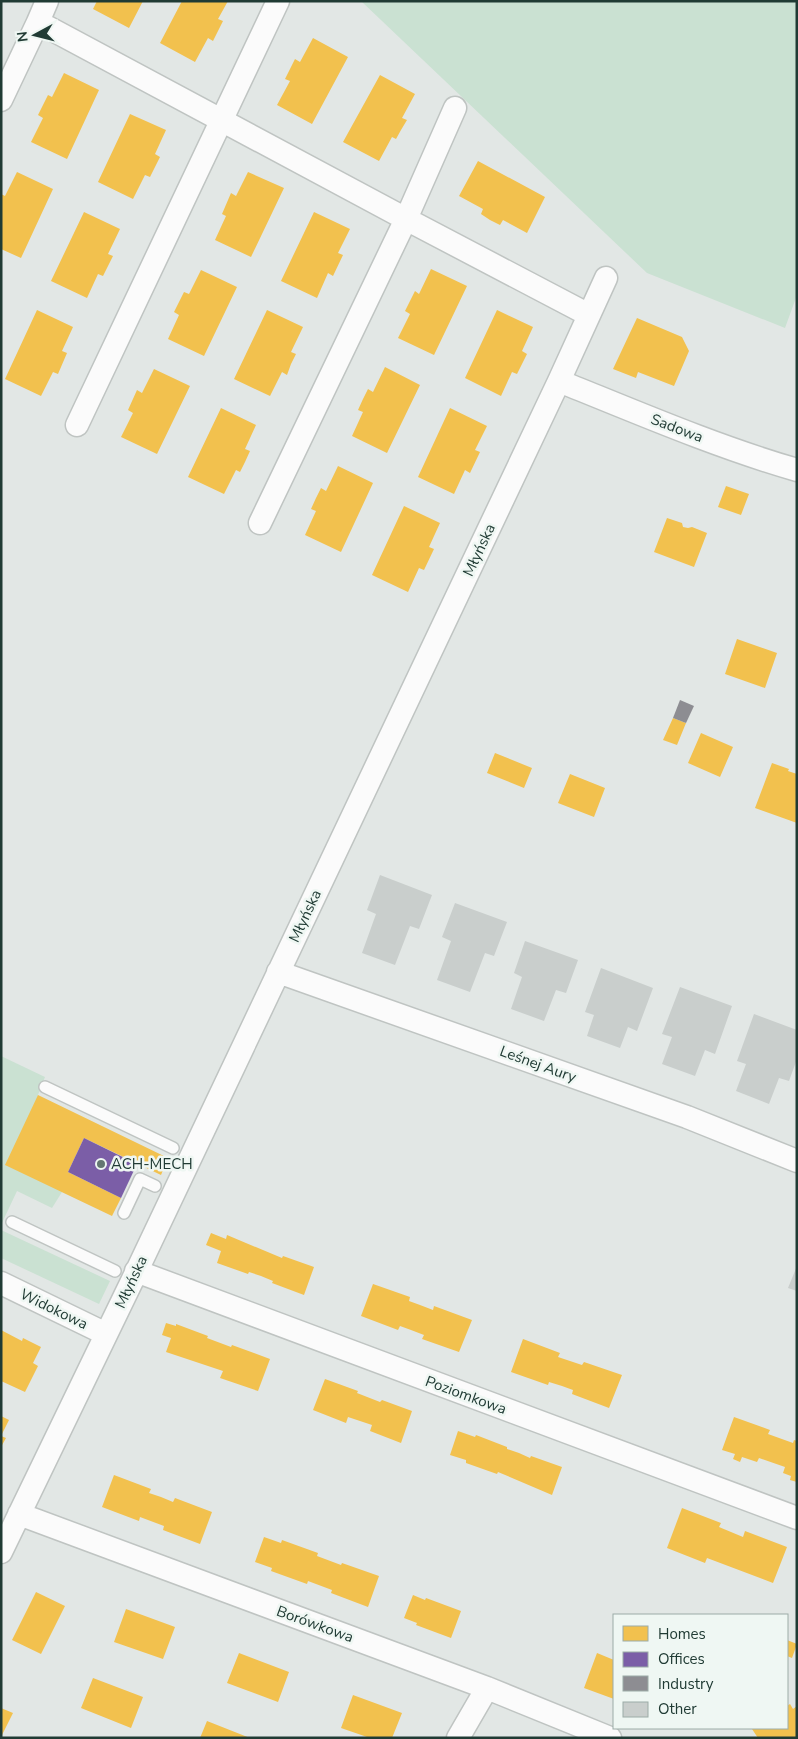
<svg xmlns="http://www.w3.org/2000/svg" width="798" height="1739" font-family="'Nunito Sans',sans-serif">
	<rect width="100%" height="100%" fill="#e2e7e5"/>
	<path fill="#cae1d2" d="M 361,1 L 797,1 L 797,295 L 785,328 L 647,273 Z
		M 1,1056 L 45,1077 L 38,1095 L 62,1192 L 52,1208 L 17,1191 L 1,1225 Z
		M 1,1230 L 110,1281 L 99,1304 L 1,1258 Z"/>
	<path fill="#f2c14e" d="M 97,1 L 143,1 L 129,28 L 93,9 Z
		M 182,1 L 228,1 L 218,19 L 223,21 L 213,41 L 208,38 L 195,62 L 160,43 Z
		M 313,38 L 348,57 L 312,124 L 277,105 L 290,81 L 285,79 L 295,59 L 300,62 Z
		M 64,73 L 99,90 L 67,159 L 31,142 L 43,118 L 38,115 L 48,95 L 52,97 Z
		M 380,75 L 415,94 L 402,118 L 407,120 L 401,130 L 396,139 L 392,137 L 379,161 L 343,142 Z
		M 130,114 L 166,130 L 155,154 L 160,157 L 150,177 L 145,175 L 133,199 L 98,182 Z
		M 478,161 L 545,197 L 527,233 L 503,220 L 500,225 L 490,220 L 481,214 L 483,209 L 459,196 Z
		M 17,172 L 53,189 L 21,258 L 1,249 L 1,194 L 5,196 Z
		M 248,172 L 284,188 L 251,257 L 215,240 L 226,216 L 222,214 L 231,193 L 236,196 Z
		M 84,212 L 120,229 L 108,254 L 113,256 L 103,276 L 98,274 L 87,298 L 51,281 Z
		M 314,212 L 350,229 L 338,253 L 343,255 L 333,276 L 328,273 L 317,298 L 281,281 Z
		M 431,269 L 467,286 L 434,355 L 398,338 L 410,314 L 405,311 L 415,291 L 419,294 Z
		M 201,270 L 237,287 L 204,356 L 168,339 L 179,315 L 174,312 L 184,292 L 189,294 Z
		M 37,310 L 73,327 L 62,351 L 67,353 L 58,374 L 53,372 L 41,396 L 5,379 Z
		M 267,310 L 303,327 L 291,352 L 296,354 L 291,364 L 287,375 L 282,372 L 270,396 L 234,379 Z
		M 497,310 L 533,327 L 522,351 L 527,354 L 517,374 L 512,372 L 501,396 L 465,378 Z
		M 637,318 L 682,337 L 689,351 L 674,386 L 638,372 L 636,378 L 613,369 Z
		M 385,367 L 420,385 L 387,453 L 352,436 L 363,412 L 358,410 L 363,399 L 368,389 L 373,392 Z
		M 154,369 L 190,386 L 157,454 L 121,437 L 133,413 L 128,410 L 137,390 L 142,393 Z
		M 221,408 L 256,425 L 245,449 L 250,451 L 245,462 L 240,472 L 236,470 L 224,494 L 188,477 Z
		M 450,408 L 487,426 L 475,450 L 480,452 L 470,473 L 465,470 L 454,494 L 418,477 Z
		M 338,466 L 373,483 L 341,552 L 305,535 L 316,511 L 311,509 L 316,498 L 321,488 L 326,491 Z
		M 726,486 L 749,494 L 741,515 L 718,507 Z
		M 404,506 L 440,523 L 429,547 L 434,549 L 424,570 L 419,568 L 408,592 L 372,575 Z
		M 667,518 L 682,523 L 683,527 L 688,528 L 692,527 L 707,533 L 694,567 L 654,552 Z
		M 737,639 L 777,653 L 765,688 L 725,674 Z
		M 673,718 L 686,723 L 677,745 L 663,740 Z
		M 701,733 L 733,747 L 720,777 L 688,763 Z
		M 495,753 L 532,768 L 524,788 L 487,773 Z
		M 772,763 L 789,769 L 788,771 L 797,774 L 797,823 L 755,808 Z
		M 570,774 L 605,788 L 594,817 L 558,803 Z
		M 38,1095 L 168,1158 L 161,1175 L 84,1138 L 68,1172 L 121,1198 L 112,1216 L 5,1165 Z
		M 211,1233 L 226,1239 L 227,1235 L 282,1258 L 283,1256 L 314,1267 L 304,1295 L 272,1283 L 273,1281 L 261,1276 L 249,1272 L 248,1274 L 217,1263 L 221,1251 L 206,1245 Z
		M 373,1284 L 410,1297 L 409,1301 L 420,1305 L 433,1310 L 434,1306 L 472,1320 L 459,1352 L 422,1339 L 424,1335 L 411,1330 L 400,1326 L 398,1330 L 361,1316 Z
		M 166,1323 L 176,1326 L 176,1324 L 208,1336 L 207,1338 L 231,1347 L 232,1345 L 270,1359 L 258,1391 L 220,1378 L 223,1371 L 166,1352 L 171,1338 L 162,1335 Z
		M 1,1330 L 22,1341 L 23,1338 L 41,1347 L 33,1363 L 38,1366 L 25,1392 L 1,1381 Z
		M 523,1339 L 560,1353 L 558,1357 L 582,1365 L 584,1362 L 622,1375 L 609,1408 L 572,1394 L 573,1390 L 562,1386 L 549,1382 L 548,1385 L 511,1372 Z
		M 325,1379 L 358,1391 L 357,1393 L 380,1402 L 382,1400 L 412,1411 L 401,1443 L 370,1431 L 372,1425 L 348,1417 L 346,1423 L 313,1410 Z
		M 1,1416 L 9,1420 L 1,1436 L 6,1438 L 1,1447 Z
		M 734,1417 L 770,1430 L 768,1434 L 793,1443 L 794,1440 L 797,1441 L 797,1482 L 790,1480 L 791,1476 L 783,1473 L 785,1467 L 759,1458 L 757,1462 L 742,1457 L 740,1462 L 733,1459 L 735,1454 L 722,1450 Z
		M 458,1431 L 475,1437 L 476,1435 L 507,1447 L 507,1449 L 519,1453 L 530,1458 L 531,1456 L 562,1467 L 552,1495 L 498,1472 L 497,1474 L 466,1463 L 466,1460 L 450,1455 Z
		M 114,1475 L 151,1489 L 149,1493 L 161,1497 L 173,1502 L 175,1498 L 212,1512 L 200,1544 L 163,1530 L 164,1526 L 140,1517 L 139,1521 L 102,1507 Z
		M 682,1508 L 721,1523 L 719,1527 L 743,1537 L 745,1531 L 787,1547 L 773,1583 L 707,1558 L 705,1563 L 667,1548 Z
		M 264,1537 L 281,1543 L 282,1540 L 318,1553 L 317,1556 L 341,1565 L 342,1563 L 379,1576 L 368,1607 L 331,1593 L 332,1590 L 308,1581 L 307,1584 L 271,1571 L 272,1568 L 255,1562 Z
		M 36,1592 L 65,1606 L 41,1654 L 12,1640 Z
		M 413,1595 L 425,1600 L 426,1598 L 461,1611 L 451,1638 L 416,1625 L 417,1623 L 404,1618 Z
		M 126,1609 L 175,1627 L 163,1659 L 114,1642 Z
		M 787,1640 L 797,1644 L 792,1658 L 787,1656 Z
		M 239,1653 L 289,1672 L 278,1702 L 227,1683 Z
		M 597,1653 L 614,1660 L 614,1699 L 584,1688 Z
		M 93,1678 L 143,1697 L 131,1728 L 81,1708 Z
		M 353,1695 L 402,1713 L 392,1738 L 370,1738 L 341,1728 Z
		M 790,1704 L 793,1709 L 797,1706 L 797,1738 L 758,1738 L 752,1729 L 754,1728 L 787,1728 L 787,1706 Z
		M 1,1708 L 13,1713 L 1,1737 Z
		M 207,1721 L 250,1738 L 200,1738 Z"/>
	<path fill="#7b5ea7" d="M 84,1138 L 137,1164 L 121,1198 L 68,1172 Z"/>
	<path fill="#8d8d92" d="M 680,700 L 694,706 L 686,723 L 673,718 Z"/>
	<path fill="#c9cecc" d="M 380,875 L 432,895 L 419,929 L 410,926 L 395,965 L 362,953 L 376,914 L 367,910 Z
		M 455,903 L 507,922 L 494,956 L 485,953 L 470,992 L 437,980 L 451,941 L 442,937 Z
		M 525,941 L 578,960 L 566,993 L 556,990 L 544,1021 L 511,1009 L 522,977 L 514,973 Z
		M 601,968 L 653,988 L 637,1031 L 628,1027 L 620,1048 L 587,1036 L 594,1015 L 585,1012 Z
		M 680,987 L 732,1006 L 715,1054 L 705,1050 L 695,1076 L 662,1064 L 672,1037 L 662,1034 Z
		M 754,1014 L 797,1030 L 797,1059 L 789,1081 L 779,1078 L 769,1104 L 736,1091 L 746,1064 L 737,1061 Z
		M 797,1266 L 797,1291 L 788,1288 Z"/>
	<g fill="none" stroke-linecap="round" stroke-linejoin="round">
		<defs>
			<path id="service" d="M 45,1087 L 173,1148
				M 124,1213 L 140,1179 L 155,1186
				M 12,1222 L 115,1271"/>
			<path id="minor" d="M 38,22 L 47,1
				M 1,100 L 38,22 L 406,219 L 589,315
				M 559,381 C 636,412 717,447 797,470
				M 77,425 L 278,1
				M 260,523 L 406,219 L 455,108
				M 278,972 L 687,1117 L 797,1161
				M 136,1271 L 797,1518
				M 1,1283 L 106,1334
				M 19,1514 L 487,1688 L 610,1738
				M 1,1552 L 133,1279 L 559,381 L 606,278
				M 458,1738 L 487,1688"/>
		</defs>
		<use href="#service" stroke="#bfc4c2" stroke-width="14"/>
		<use href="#minor" stroke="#bfc4c2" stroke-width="25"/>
		<use href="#service" stroke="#fbfbfb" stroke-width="11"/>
		<use href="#minor" stroke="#fbfbfb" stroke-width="22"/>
	</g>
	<circle fill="#647772" stroke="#eff7f3" stroke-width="2" cx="101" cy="1164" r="5"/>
	<g text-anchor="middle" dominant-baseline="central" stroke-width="5" stroke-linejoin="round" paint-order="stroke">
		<g font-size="15" fill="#203b34" stroke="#eff7f3">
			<text transform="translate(677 428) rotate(21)">Sadowa</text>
			<text transform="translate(479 550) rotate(-65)">Młyńska</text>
			<text transform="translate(305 916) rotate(-65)">Młyńska</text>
			<text transform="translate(538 1064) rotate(20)">Leśnej Aury</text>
			<text transform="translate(131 1282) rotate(-65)">Młyńska</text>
			<text transform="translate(54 1309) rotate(26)">Widokowa</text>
			<text transform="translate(466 1395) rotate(20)">Poziomkowa</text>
			<text transform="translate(315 1624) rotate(20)">Borówkowa</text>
		</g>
		<g font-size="15" fill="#203b34" stroke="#eff7f3" text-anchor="start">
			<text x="111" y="1164">ACH-MECH</text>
		</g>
	</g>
	<rect width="798" height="1739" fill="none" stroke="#203b34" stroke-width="5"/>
	<rect x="613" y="1614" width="175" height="115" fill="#eff7f3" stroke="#9caca7"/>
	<rect x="623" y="1626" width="25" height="15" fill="#f2c14e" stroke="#9caca7"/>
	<text x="658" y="1639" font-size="15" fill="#203b34">Homes</text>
	<rect x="623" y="1652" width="25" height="15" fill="#7b5ea7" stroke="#9caca7"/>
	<text x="658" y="1664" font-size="15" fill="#203b34">Offices</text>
	<rect x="623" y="1676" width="25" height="15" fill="#8d8d92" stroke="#9caca7"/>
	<text x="658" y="1689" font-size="15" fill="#203b34">Industry</text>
	<rect x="623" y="1702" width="25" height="15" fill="#c9cecc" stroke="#9caca7"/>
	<text x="658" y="1714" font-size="15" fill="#203b34">Other</text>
	<g transform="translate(35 35) rotate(263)" stroke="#eff7f3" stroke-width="4" paint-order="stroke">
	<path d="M0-4L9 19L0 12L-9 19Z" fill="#203b34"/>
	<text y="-8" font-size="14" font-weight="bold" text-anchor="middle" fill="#203b34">N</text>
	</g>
</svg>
